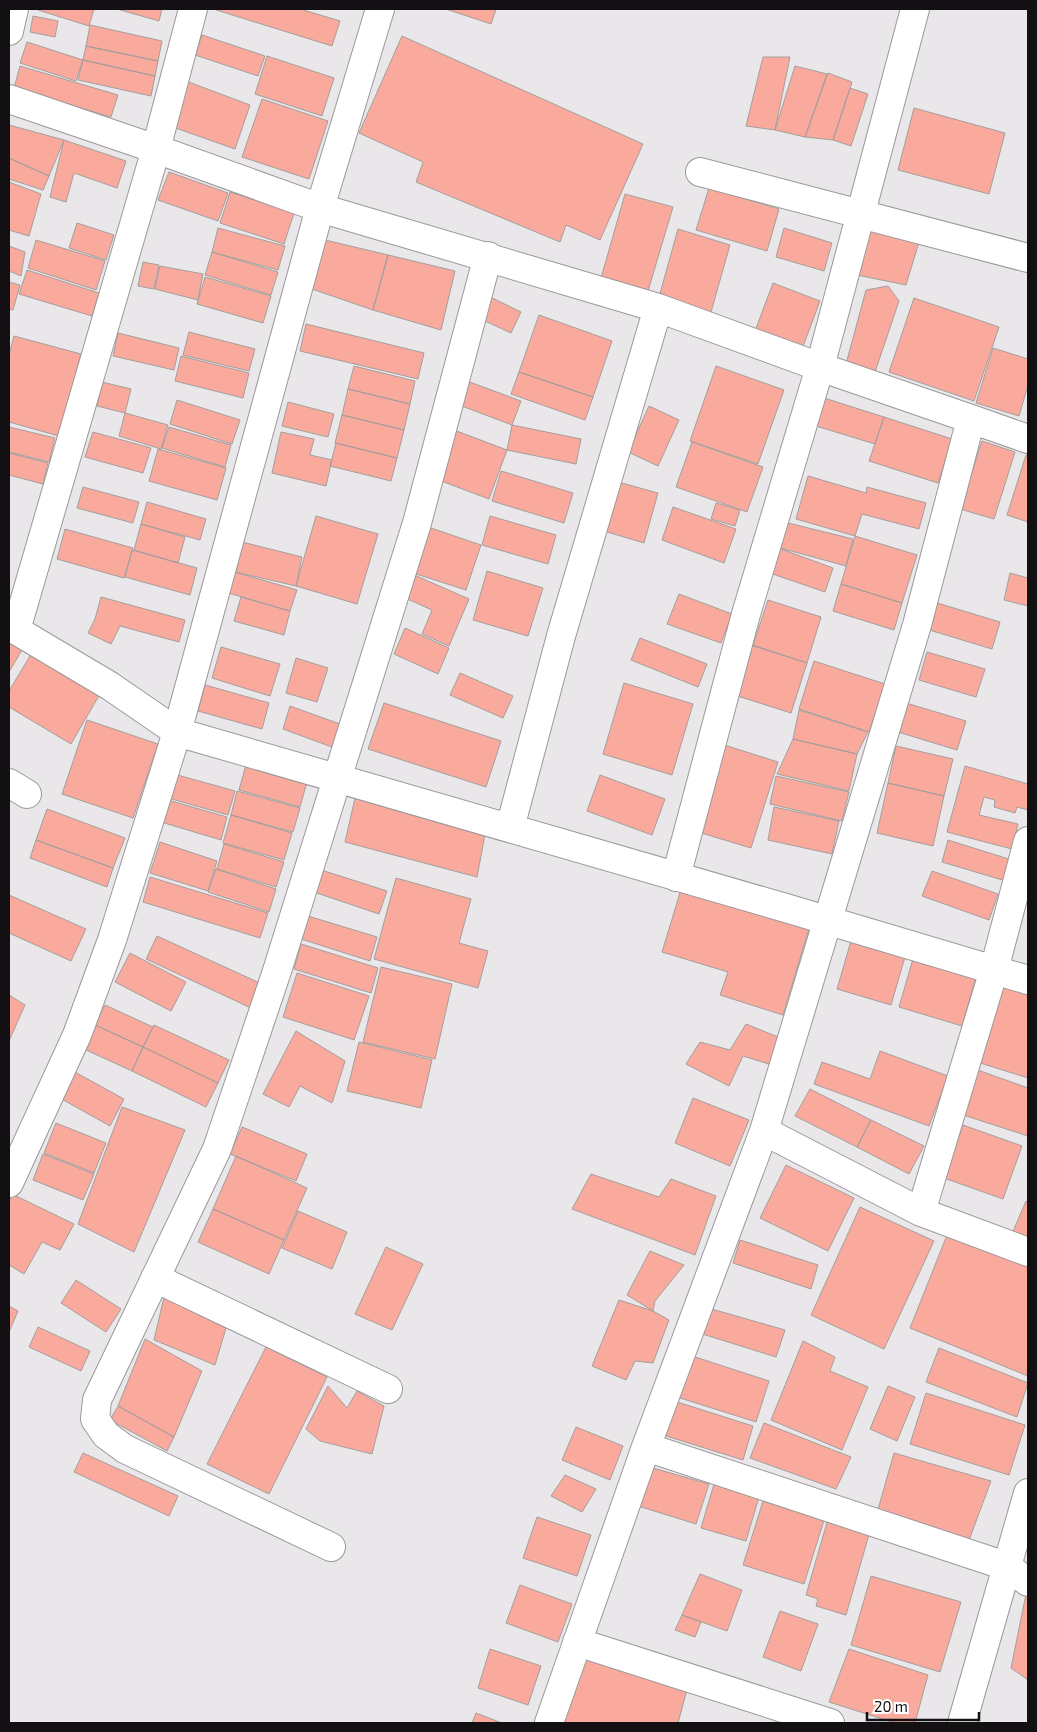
<svg xmlns="http://www.w3.org/2000/svg" width="1037" height="1732" font-family="'Exo 2',sans-serif">
	<rect width="100%" height="100%" fill="#eae7ea"/>
	<path fill="#faaa9c" stroke="#a39e9d" d="M 35,9 L 94,9 L 89,26 Z
		M 117,9 L 162,9 L 159,21 Z
		M 213,9 L 300,9 L 340,21 L 332,46 Z
		M 446,9 L 496,9 L 491,24 Z
		M 33,16 L 58,21 L 55,37 L 30,32 Z
		M 90,25 L 162,41 L 158,61 L 86,46 Z
		M 202,35 L 265,56 L 258,76 L 195,55 Z
		M 402,36 L 643,144 L 600,240 L 566,225 L 560,242 L 416,182 L 423,162 L 359,133 Z
		M 27,42 L 83,60 L 76,81 L 20,63 Z
		M 86,46 L 158,61 L 155,76 L 83,60 Z
		M 267,56 L 334,78 L 322,116 L 255,94 Z
		M 763,57 L 790,57 L 775,130 L 746,126 Z
		M 83,60 L 155,76 L 151,96 L 78,80 Z
		M 20,66 L 118,95 L 111,117 L 14,88 Z
		M 795,66 L 827,74 L 805,137 L 775,130 Z
		M 828,73 L 852,82 L 833,140 L 805,137 Z
		M 186,81 L 250,105 L 235,149 L 170,126 Z
		M 850,88 L 868,94 L 851,146 L 833,140 Z
		M 262,99 L 328,121 L 309,179 L 242,157 Z
		M 914,108 L 1005,133 L 989,194 L 898,170 Z
		M 9,125 L 64,140 L 49,176 L 9,158 Z
		M 64,140 L 126,161 L 117,188 L 74,173 L 66,202 L 50,197 Z
		M 9,158 L 49,176 L 43,190 L 9,179 Z
		M 169,172 L 228,193 L 218,221 L 158,200 Z
		M 9,182 L 41,194 L 29,236 L 9,230 Z
		M 709,188 L 779,209 L 767,251 L 696,230 Z
		M 230,192 L 294,213 L 284,244 L 220,223 Z
		M 625,194 L 673,207 L 648,291 L 601,278 Z
		M 77,223 L 114,235 L 106,260 L 69,248 Z
		M 218,228 L 285,246 L 278,270 L 212,252 Z
		M 784,228 L 832,243 L 824,271 L 776,257 Z
		M 678,229 L 730,245 L 711,312 L 659,297 Z
		M 869,230 L 919,242 L 906,285 L 857,275 Z
		M 321,239 L 388,255 L 373,310 L 309,288 Z
		M 36,240 L 105,261 L 96,290 L 28,268 Z
		M 9,246 L 25,252 L 21,276 L 9,271 Z
		M 212,252 L 278,272 L 271,295 L 205,275 Z
		M 388,255 L 455,271 L 441,330 L 373,310 Z
		M 143,262 L 159,265 L 154,289 L 138,286 Z
		M 160,266 L 203,274 L 198,300 L 155,289 Z
		M 27,270 L 99,293 L 92,316 L 19,294 Z
		M 205,277 L 271,296 L 263,323 L 197,304 Z
		M 9,282 L 20,285 L 13,310 L 9,309 Z
		M 773,283 L 820,301 L 802,349 L 755,331 Z
		M 888,286 L 899,301 L 874,375 L 846,364 L 866,290 Z
		M 484,294 L 521,312 L 511,333 L 474,316 Z
		M 914,298 L 999,327 L 974,401 L 889,372 Z
		M 539,315 L 612,341 L 593,397 L 519,372 Z
		M 306,324 L 424,353 L 418,379 L 300,351 Z
		M 189,332 L 255,349 L 249,371 L 183,355 Z
		M 118,333 L 179,348 L 174,370 L 113,356 Z
		M 14,336 L 81,354 L 59,436 L 9,422 L 9,355 Z
		M 993,348 L 1028,359 L 1028,385 L 1019,416 L 976,403 Z
		M 181,356 L 249,373 L 243,398 L 175,381 Z
		M 354,366 L 415,381 L 410,404 L 348,389 Z
		M 716,366 L 784,390 L 758,464 L 690,441 Z
		M 519,372 L 593,397 L 585,420 L 511,394 Z
		M 459,378 L 521,401 L 512,425 L 451,402 Z
		M 102,382 L 131,389 L 125,413 L 97,406 Z
		M 348,389 L 410,404 L 404,430 L 342,415 Z
		M 824,398 L 884,417 L 875,444 L 816,426 Z
		M 177,400 L 240,420 L 232,444 L 170,424 Z
		M 288,402 L 334,414 L 328,437 L 282,426 Z
		M 649,406 L 679,420 L 658,466 L 628,452 Z
		M 125,413 L 168,425 L 161,449 L 119,436 Z
		M 342,415 L 404,430 L 397,458 L 335,443 Z
		M 884,417 L 952,439 L 938,483 L 869,461 Z
		M 512,425 L 581,439 L 576,464 L 507,450 Z
		M 9,427 L 55,438 L 49,462 L 9,452 Z
		M 169,427 L 231,445 L 225,467 L 162,448 Z
		M 454,430 L 507,450 L 489,499 L 436,479 Z
		M 93,432 L 151,448 L 143,473 L 85,457 Z
		M 281,432 L 314,439 L 310,455 L 332,460 L 326,486 L 272,473 Z
		M 982,441 L 1015,452 L 994,519 L 960,509 Z
		M 692,442 L 763,467 L 747,512 L 676,487 Z
		M 336,443 L 397,458 L 391,481 L 330,466 Z
		M 158,449 L 226,468 L 217,500 L 149,481 Z
		M 9,453 L 48,463 L 43,484 L 9,475 Z
		M 1026,455 L 1028,456 L 1028,522 L 1007,515 Z
		M 501,471 L 573,493 L 564,523 L 492,501 Z
		M 808,476 L 866,493 L 867,487 L 926,503 L 919,529 L 862,514 L 855,536 L 796,519 Z
		M 618,482 L 658,493 L 644,543 L 604,531 Z
		M 83,487 L 139,502 L 133,523 L 77,508 Z
		M 147,502 L 206,519 L 200,540 L 141,524 Z
		M 716,503 L 740,510 L 735,526 L 711,519 Z
		M 673,507 L 736,529 L 724,563 L 662,540 Z
		M 316,516 L 378,534 L 357,604 L 296,586 Z
		M 490,516 L 556,535 L 548,564 L 482,545 Z
		M 784,522 L 853,539 L 846,566 L 773,546 Z
		M 141,524 L 185,537 L 178,563 L 134,550 Z
		M 428,527 L 481,545 L 466,590 L 413,573 Z
		M 65,529 L 133,548 L 124,578 L 57,559 Z
		M 855,536 L 917,555 L 902,603 L 841,584 Z
		M 238,541 L 302,557 L 296,586 L 231,571 Z
		M 773,546 L 833,568 L 825,592 L 764,571 Z
		M 132,550 L 197,568 L 190,595 L 125,577 Z
		M 231,571 L 297,590 L 290,611 L 225,592 Z
		M 487,571 L 543,588 L 528,636 L 473,620 Z
		M 1010,573 L 1028,578 L 1028,606 L 1004,600 Z
		M 412,574 L 469,599 L 449,646 L 422,634 L 432,610 L 403,597 Z
		M 841,584 L 902,603 L 894,630 L 833,611 Z
		M 679,594 L 732,614 L 721,643 L 667,624 Z
		M 101,597 L 185,620 L 179,642 L 120,626 L 111,644 L 88,633 L 95,619 Z
		M 241,597 L 290,611 L 284,635 L 234,621 Z
		M 768,600 L 821,617 L 807,663 L 753,645 Z
		M 934,602 L 1000,622 L 992,649 L 926,629 Z
		M 405,628 L 449,648 L 438,674 L 394,654 Z
		M 9,632 L 26,643 L 9,672 Z
		M 640,638 L 707,664 L 698,687 L 631,660 Z
		M 744,643 L 807,663 L 791,713 L 728,693 Z
		M 36,646 L 104,687 L 71,744 L 9,707 L 9,691 Z
		M 221,647 L 280,664 L 270,696 L 212,678 Z
		M 927,652 L 985,669 L 976,697 L 919,680 Z
		M 296,658 L 328,668 L 317,702 L 286,693 Z
		M 814,661 L 885,684 L 869,732 L 799,709 Z
		M 460,673 L 513,696 L 503,718 L 450,695 Z
		M 624,683 L 693,704 L 672,775 L 603,754 Z
		M 205,685 L 269,703 L 262,729 L 198,711 Z
		M 384,703 L 501,741 L 486,787 L 368,749 Z
		M 906,703 L 966,721 L 957,750 L 898,732 Z
		M 290,706 L 340,724 L 332,747 L 283,729 Z
		M 799,710 L 868,732 L 857,754 L 793,739 Z
		M 87,720 L 158,744 L 133,818 L 62,794 Z
		M 793,739 L 857,754 L 849,791 L 777,774 Z
		M 718,743 L 778,762 L 751,848 L 698,832 Z
		M 896,746 L 953,759 L 944,796 L 888,783 Z
		M 249,754 L 310,771 L 300,807 L 239,790 Z
		M 965,766 L 1028,784 L 1028,810 L 1017,807 L 1015,813 L 994,807 L 995,800 L 984,797 L 979,815 L 1018,824 L 1012,849 L 947,832 Z
		M 174,774 L 235,791 L 228,815 L 168,798 Z
		M 600,775 L 665,799 L 652,835 L 587,811 Z
		M 776,776 L 849,792 L 842,821 L 770,804 Z
		M 888,783 L 944,796 L 933,846 L 877,833 Z
		M 357,789 L 487,824 L 477,877 L 345,842 Z
		M 237,791 L 300,808 L 293,832 L 231,815 Z
		M 168,800 L 227,817 L 221,840 L 161,822 Z
		M 774,807 L 839,821 L 832,854 L 768,840 Z
		M 47,809 L 125,838 L 113,868 L 36,840 Z
		M 231,815 L 292,833 L 284,860 L 223,843 Z
		M 36,840 L 113,868 L 107,887 L 30,858 Z
		M 948,840 L 1015,861 L 1009,882 L 942,862 Z
		M 160,842 L 217,861 L 208,891 L 150,873 Z
		M 224,844 L 284,862 L 276,887 L 217,869 Z
		M 315,868 L 387,891 L 379,914 L 308,890 Z
		M 216,869 L 276,889 L 269,912 L 208,892 Z
		M 932,871 L 998,894 L 989,920 L 922,896 Z
		M 150,877 L 268,913 L 260,938 L 143,902 Z
		M 396,878 L 471,899 L 459,943 L 488,951 L 478,988 L 374,959 Z
		M 683,883 L 811,922 L 783,1015 L 720,995 L 728,972 L 662,952 Z
		M 9,895 L 86,929 L 71,961 L 9,933 Z
		M 308,916 L 377,937 L 370,961 L 301,939 Z
		M 853,934 L 907,950 L 891,1005 L 837,989 Z
		M 157,936 L 262,984 L 251,1008 L 146,959 Z
		M 301,944 L 378,968 L 371,993 L 294,969 Z
		M 915,952 L 978,970 L 962,1026 L 899,1007 Z
		M 130,953 L 186,982 L 171,1011 L 115,982 Z
		M 381,967 L 452,984 L 435,1059 L 363,1042 Z
		M 297,973 L 369,996 L 354,1040 L 283,1017 Z
		M 1001,977 L 1028,986 L 1028,1078 L 974,1061 Z
		M 9,995 L 25,1005 L 9,1041 Z
		M 105,1005 L 153,1027 L 143,1047 L 95,1025 Z
		M 746,1024 L 783,1039 L 772,1065 L 743,1056 L 729,1086 L 686,1064 L 700,1042 L 730,1050 Z
		M 95,1025 L 143,1047 L 132,1071 L 84,1049 Z
		M 154,1025 L 229,1060 L 218,1083 L 143,1047 Z
		M 296,1031 L 345,1061 L 332,1103 L 300,1086 L 289,1107 L 263,1094 Z
		M 359,1042 L 432,1060 L 421,1108 L 347,1091 Z
		M 143,1047 L 218,1083 L 206,1107 L 132,1071 Z
		M 880,1051 L 948,1076 L 929,1126 L 814,1084 L 822,1062 L 870,1079 Z
		M 975,1069 L 1028,1088 L 1028,1136 L 960,1114 Z
		M 73,1071 L 124,1099 L 110,1126 L 58,1097 Z
		M 810,1089 L 871,1120 L 857,1147 L 795,1116 Z
		M 693,1098 L 749,1120 L 730,1166 L 675,1143 Z
		M 122,1107 L 185,1130 L 134,1252 L 78,1224 Z
		M 871,1120 L 924,1146 L 909,1174 L 857,1147 Z
		M 56,1123 L 106,1143 L 94,1173 L 44,1153 Z
		M 963,1125 L 1022,1146 L 1003,1199 L 944,1178 Z
		M 242,1127 L 307,1154 L 296,1181 L 230,1154 Z
		M 43,1154 L 94,1174 L 83,1200 L 33,1180 Z
		M 236,1156 L 307,1188 L 284,1240 L 213,1209 Z
		M 786,1165 L 854,1198 L 828,1251 L 760,1218 Z
		M 591,1174 L 659,1197 L 671,1179 L 716,1196 L 695,1255 L 572,1209 Z
		M 12,1194 L 74,1224 L 60,1250 L 42,1242 L 24,1274 L 9,1265 L 9,1202 Z
		M 1026,1201 L 1028,1202 L 1028,1243 L 1011,1236 Z
		M 860,1207 L 934,1241 L 884,1349 L 811,1315 Z
		M 213,1209 L 284,1240 L 269,1274 L 198,1242 Z
		M 298,1211 L 347,1232 L 332,1269 L 282,1248 Z
		M 949,1230 L 1028,1262 L 1028,1376 L 910,1328 Z
		M 740,1240 L 818,1265 L 811,1289 L 733,1263 Z
		M 386,1247 L 423,1264 L 392,1330 L 355,1314 Z
		M 650,1251 L 684,1265 L 655,1301 L 653,1311 L 627,1295 Z
		M 76,1280 L 121,1309 L 106,1332 L 61,1303 Z
		M 164,1297 L 226,1328 L 215,1365 L 154,1340 Z
		M 619,1300 L 653,1311 L 669,1320 L 653,1363 L 635,1361 L 626,1380 L 592,1366 Z
		M 9,1306 L 18,1311 L 9,1332 Z
		M 708,1308 L 785,1330 L 776,1357 L 696,1332 Z
		M 38,1327 L 90,1351 L 81,1371 L 29,1347 Z
		M 145,1339 L 202,1371 L 174,1437 L 118,1406 Z
		M 803,1341 L 835,1357 L 830,1371 L 868,1387 L 842,1450 L 771,1420 Z
		M 266,1347 L 327,1377 L 269,1494 L 207,1464 Z
		M 939,1348 L 1028,1383 L 1017,1417 L 926,1382 Z
		M 689,1355 L 769,1381 L 756,1422 L 677,1397 Z
		M 328,1386 L 347,1408 L 357,1391 L 384,1406 L 372,1454 L 320,1441 L 306,1429 Z
		M 888,1386 L 915,1397 L 897,1441 L 870,1429 Z
		M 926,1393 L 1025,1425 L 1009,1475 L 910,1444 Z
		M 674,1401 L 753,1426 L 743,1460 L 663,1435 Z
		M 118,1406 L 174,1437 L 167,1451 L 110,1420 Z
		M 764,1423 L 851,1457 L 836,1489 L 750,1458 Z
		M 576,1427 L 623,1446 L 610,1480 L 562,1460 Z
		M 83,1453 L 178,1496 L 169,1516 L 74,1472 Z
		M 894,1453 L 991,1481 L 968,1543 L 877,1513 Z
		M 646,1466 L 709,1484 L 696,1524 L 635,1505 Z
		M 565,1475 L 596,1489 L 582,1512 L 551,1496 Z
		M 714,1484 L 759,1497 L 746,1541 L 701,1528 Z
		M 764,1498 L 825,1517 L 804,1584 L 743,1565 Z
		M 537,1517 L 591,1535 L 577,1576 L 523,1558 Z
		M 828,1519 L 870,1531 L 846,1615 L 816,1606 L 818,1599 L 806,1595 Z
		M 700,1574 L 742,1590 L 727,1631 L 682,1615 Z
		M 871,1576 L 961,1602 L 940,1672 L 851,1645 Z
		M 520,1585 L 572,1604 L 558,1642 L 506,1623 Z
		M 1026,1594 L 1028,1596 L 1028,1680 L 1011,1668 Z
		M 780,1611 L 818,1624 L 801,1671 L 763,1657 Z
		M 682,1615 L 701,1622 L 695,1637 L 675,1630 Z
		M 490,1649 L 541,1666 L 528,1705 L 478,1688 Z
		M 849,1649 L 928,1675 L 915,1723 L 895,1723 L 829,1702 Z
		M 581,1656 L 688,1686 L 678,1723 L 563,1723 Z
		M 476,1713 L 502,1723 L 472,1723 Z"/>
	<g fill="none" stroke-linecap="round" stroke-linejoin="round">
		<defs>
			<path id="street" d="M 9,31 L 14,9
				M 9,99 L 156,149 L 320,208 L 658,308 L 820,367 L 746,614 L 676,877
				M 700,172 L 1028,258
				M 971,419 L 1028,439
				M 9,626 L 110,686 L 177,732 C 461,813 745,895 1028,980
				M 16,630 L 156,149 L 193,9
				M 9,783 L 27,794
				M 510,828 L 561,636 L 658,308
				M 764,1131 L 917,625 L 971,419 L 820,367 L 915,9
				M 9,1183 L 77,1035 L 112,940 L 177,732 L 320,208 L 380,9
				M 921,1212 L 994,970 L 1028,841
				M 155,1278 L 388,1389
				M 646,1447 L 1006,1566 L 1028,1582
				M 331,1547 L 125,1449 L 106,1435 L 95,1419 L 97,1400 L 217,1149 L 277,971 L 417,523 L 488,256
				M 577,1642 L 830,1723
				M 549,1723 L 646,1447 L 764,1131 L 921,1212 L 1028,1252
				M 962,1723 L 1028,1493"/>
		</defs>
		<use href="#street" stroke="#9b989a" stroke-width="30"/>
		<use href="#street" stroke="#fff" stroke-width="28"/>
	</g>
	<rect width="1037" height="1732" fill="none" stroke="#121012" stroke-width="20"/>
	<path d="M867 1712v8h112v-8" fill="none" stroke="#121012" stroke-width="2.5"/>
	<text x="874" y="1712" font-size="15" fill="#121012" stroke="#ffffff" stroke-width="4" paint-order="stroke">20 m</text>
</svg>
